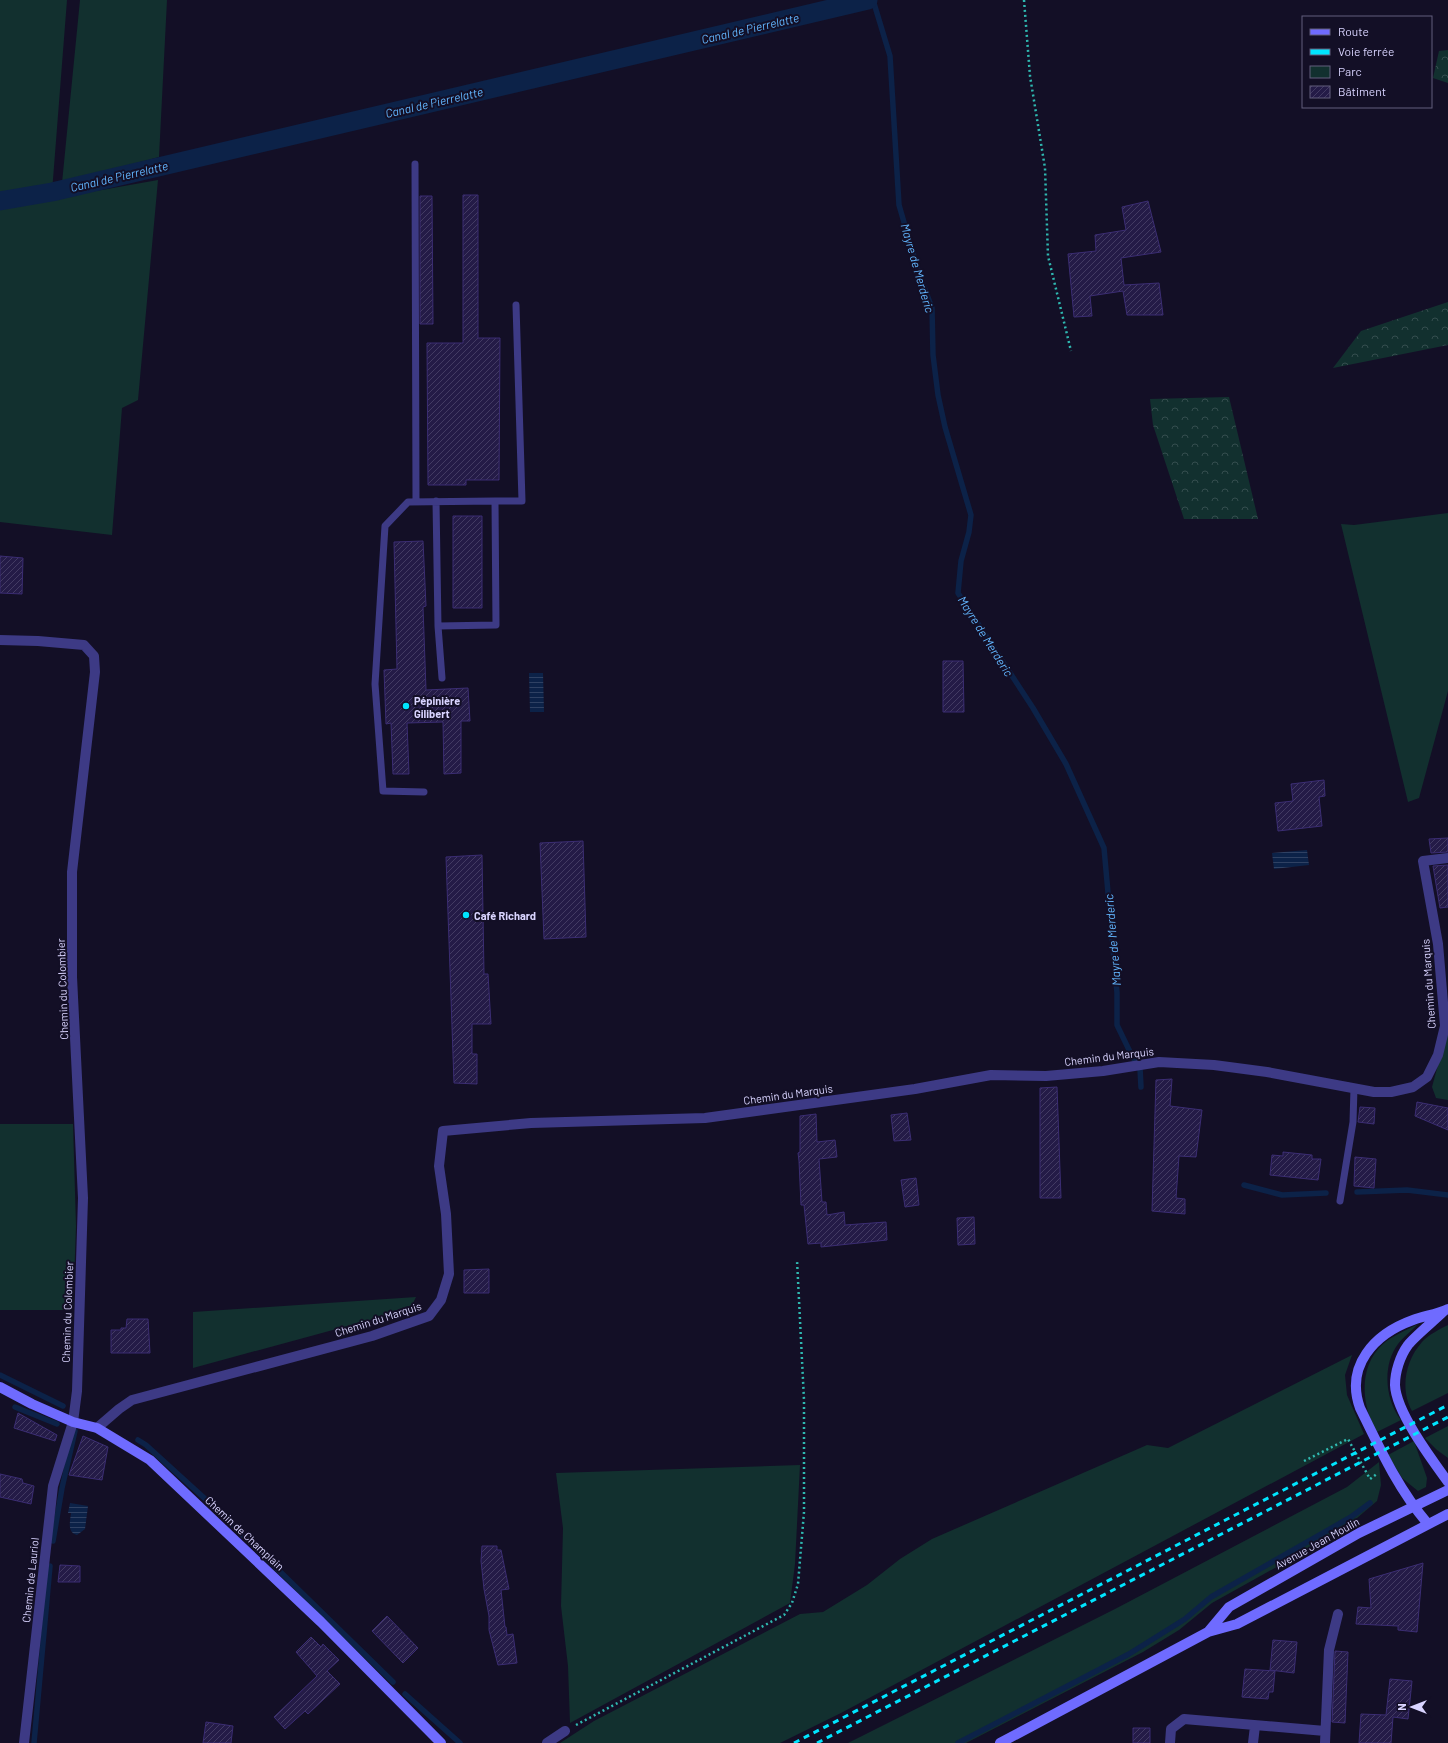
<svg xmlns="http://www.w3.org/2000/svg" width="1448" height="1743" font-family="Barlow,sans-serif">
	<defs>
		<pattern id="forest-crowns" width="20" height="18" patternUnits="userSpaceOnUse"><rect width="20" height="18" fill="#12302f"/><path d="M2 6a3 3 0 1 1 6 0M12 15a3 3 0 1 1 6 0" fill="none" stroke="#344d4e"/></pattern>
		<pattern id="water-rules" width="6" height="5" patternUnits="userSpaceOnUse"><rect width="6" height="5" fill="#0c2248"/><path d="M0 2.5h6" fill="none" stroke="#2f4163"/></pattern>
		<pattern id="building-hatch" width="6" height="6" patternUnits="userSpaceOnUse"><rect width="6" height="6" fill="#241b47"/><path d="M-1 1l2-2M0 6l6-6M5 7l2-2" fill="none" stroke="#433b63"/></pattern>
	</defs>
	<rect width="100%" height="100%" fill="#130f26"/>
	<path fill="#12302f" d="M 0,0 L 67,0 L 52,192 L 0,199 Z
		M 80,0 L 167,0 L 159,157 L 62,183 Z
		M 158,180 L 138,400 L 122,408 L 112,535 L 0,522 L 0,208 Z
		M 1448,513 L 1448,691 L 1419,798 L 1408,802 L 1341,524 L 1354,525 Z
		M 1448,1028 L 1448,1100 L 1436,1098 L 1432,1087 Z
		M 0,1124 L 73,1124 L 76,1226 L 73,1310 L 0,1310 Z
		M 416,1297 L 410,1309 L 193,1368 L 193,1312 Z
		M 1418,1324 C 1412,1331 1403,1337 1398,1344 C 1382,1365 1385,1400 1401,1420 L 1377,1432 C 1361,1406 1358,1366 1383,1344 C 1392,1336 1407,1330 1418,1324 Z
		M 1448,1325 L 1448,1393 L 1412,1411 C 1400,1390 1405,1361 1422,1342 C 1428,1335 1440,1329 1448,1325 Z
		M 1352,1355 L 1345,1375 L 1347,1395 L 1364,1434 L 841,1713 L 780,1743 L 560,1743 L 594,1721 L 800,1614 L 823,1612 L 867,1585 L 900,1559 L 932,1539 L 1147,1445 L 1168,1448 Z
		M 1448,1426 L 1448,1458 L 1437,1450 L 1425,1438 Z
		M 1414,1441 L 1427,1478 L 1426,1487 L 1418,1491 L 1402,1478 L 1388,1455 Z
		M 1379,1462 L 1381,1485 L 1377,1501 L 1357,1518 L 1318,1544 L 1212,1603 L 1179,1630 L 1143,1652 L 966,1743 L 848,1743 L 1115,1609 L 1347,1487 Z
		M 800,1465 L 795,1564 L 790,1603 L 570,1723 L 568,1666 L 561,1606 L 563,1528 L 556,1473 Z"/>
	<path fill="url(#forest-crowns)" d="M 1448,50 L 1448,83 L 1433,78 L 1439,51 Z
		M 1448,302 L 1448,345 L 1333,368 L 1361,331 Z
		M 1229,397 L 1258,519 L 1184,519 L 1153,425 L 1150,399 Z"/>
	<path fill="url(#water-rules)" d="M 529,673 L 543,673 L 544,712 L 530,712 Z
		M 1307,850 L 1309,865 L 1274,869 L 1272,853 Z
		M 70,1503 L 88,1506 L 85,1529 L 77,1535 C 67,1532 70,1522 71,1513 L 68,1513 Z"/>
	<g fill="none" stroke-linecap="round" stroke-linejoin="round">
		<path stroke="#0c2248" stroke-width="5.5" d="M 873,0 L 890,56 L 899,205 L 919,274 L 932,308 L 933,355 L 938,395 L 945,427 L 971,515 L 969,532 L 961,561 L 958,593 L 1033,708 L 1066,764 L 1104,848 L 1117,993 L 1117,1025 L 1132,1056 L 1140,1068 L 1141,1087
			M 1244,1185 L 1282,1195 L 1326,1193
			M 1357,1192 L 1407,1190 L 1448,1195
			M 0,1375 L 63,1406
			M 15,1407 L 57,1424
			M 138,1440 L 146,1445 L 213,1506 L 393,1682
			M 53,1541 L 62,1488 L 75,1431
			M 405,1694 L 460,1743
			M 34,1743 L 50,1566
			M 958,1743 L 1129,1654 L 1185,1619 L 1211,1597 L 1351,1517 L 1370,1503"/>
		<path stroke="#0c2248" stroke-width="19" d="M 0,201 L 52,192 L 868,0"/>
	</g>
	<path fill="url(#building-hatch)" stroke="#3b2d73" d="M 463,195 L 478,195 L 478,338 L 500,338 L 499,480 L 466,480 L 466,485 L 428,485 L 427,343 L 463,343 Z
		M 420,196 L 432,196 L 433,324 L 420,324 Z
		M 1148,201 L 1161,252 L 1121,258 L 1124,285 L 1159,283 L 1163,315 L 1127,315 L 1123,291 L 1090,296 L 1092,316 L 1074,317 L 1068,254 L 1096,251 L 1095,235 L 1126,230 L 1122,207 Z
		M 453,516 L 482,516 L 482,608 L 453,608 Z
		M 423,541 L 426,606 L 423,607 L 426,690 L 468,688 L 470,721 L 461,721 L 461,773 L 444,774 L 443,722 L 407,723 L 409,774 L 393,774 L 391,723 L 386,724 L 384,670 L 397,669 L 394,542 Z
		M 0,556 L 23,558 L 22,594 L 0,593 Z
		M 943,661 L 963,661 L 964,712 L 943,712 Z
		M 1324,780 L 1325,796 L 1319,797 L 1322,826 L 1278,831 L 1275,803 L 1293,801 L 1291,784 Z
		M 1448,838 L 1448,852 L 1431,853 L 1429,839 Z
		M 583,841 L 586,937 L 544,939 L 540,843 Z
		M 482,855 L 484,974 L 488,974 L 491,1024 L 472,1024 L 472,1054 L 477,1054 L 477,1084 L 454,1083 L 446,857 Z
		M 1448,865 L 1448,907 L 1440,908 L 1433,866 Z
		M 1172,1079 L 1170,1106 L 1202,1110 L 1196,1157 L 1179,1156 L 1176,1198 L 1185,1199 L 1185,1214 L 1152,1211 L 1156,1080 Z
		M 1057,1087 L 1061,1198 L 1040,1198 L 1040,1088 Z
		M 1417,1102 L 1448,1108 L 1448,1130 L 1415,1116 Z
		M 1360,1107 L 1375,1108 L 1374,1124 L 1358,1122 Z
		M 907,1113 L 911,1140 L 894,1141 L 891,1115 Z
		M 816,1114 L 817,1142 L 835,1140 L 837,1157 L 819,1159 L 822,1202 L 826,1202 L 827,1215 L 844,1212 L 845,1225 L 886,1222 L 887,1240 L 821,1247 L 821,1243 L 808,1244 L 804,1205 L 801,1205 L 799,1161 L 798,1153 L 800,1152 L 800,1116 Z
		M 1283,1152 L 1312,1155 L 1312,1159 L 1321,1159 L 1318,1180 L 1270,1175 L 1272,1155 L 1283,1156 Z
		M 1355,1157 L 1376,1159 L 1374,1188 L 1354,1186 Z
		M 916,1178 L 919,1205 L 905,1207 L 901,1180 Z
		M 974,1217 L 975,1244 L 958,1245 L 957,1218 Z
		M 489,1269 L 489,1293 L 464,1293 L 464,1270 Z
		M 127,1319 L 148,1319 L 150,1353 L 111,1353 L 111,1330 L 121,1330 L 121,1328 L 126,1328 Z
		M 18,1413 L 57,1435 L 55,1441 L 14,1428 Z
		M 83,1436 L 108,1447 L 102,1480 L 69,1475 Z
		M 0,1474 L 22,1479 L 23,1483 L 34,1486 L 31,1504 L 0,1497 Z
		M 482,1546 L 497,1546 L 497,1550 L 501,1550 L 509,1589 L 501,1590 L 505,1627 L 506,1627 L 507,1635 L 513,1634 L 517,1663 L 498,1665 L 489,1630 L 489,1616 L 484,1589 L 481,1561 Z
		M 1423,1563 L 1417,1632 L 1398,1630 L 1398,1626 L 1356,1624 L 1358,1607 L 1371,1608 L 1369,1579 Z
		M 60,1565 L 80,1566 L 80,1582 L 58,1582 Z
		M 387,1616 L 418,1648 L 403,1663 L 372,1631 Z
		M 311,1637 L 321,1647 L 323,1644 L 339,1660 L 327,1671 L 340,1684 L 308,1714 L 305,1711 L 285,1729 L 274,1717 L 317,1676 L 296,1652 Z
		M 1273,1640 L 1297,1642 L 1294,1673 L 1270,1670 Z
		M 1335,1651 L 1348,1652 L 1345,1723 L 1332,1722 Z
		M 1245,1669 L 1275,1671 L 1273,1692 L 1269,1692 L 1268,1699 L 1242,1697 Z
		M 1390,1679 L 1412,1681 L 1408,1719 L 1393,1717 L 1391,1743 L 1359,1743 L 1361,1714 L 1386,1715 Z
		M 206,1722 L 233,1726 L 231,1743 L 203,1743 Z
		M 1133,1728 L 1150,1728 L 1150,1743 L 1133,1743 Z"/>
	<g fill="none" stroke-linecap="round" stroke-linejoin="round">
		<path stroke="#2fb8b0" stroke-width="2.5" stroke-dasharray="2 3" stroke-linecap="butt" d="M 1024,0 L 1030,76 L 1045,168 L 1048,256 L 1071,351
			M 1304,1461 L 1348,1439 L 1370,1479 L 1378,1473
			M 576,1725 L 784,1615 L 792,1603 L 798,1584 L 804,1512 L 804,1400 L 797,1260"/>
		<path stroke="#3d3a85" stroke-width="7" d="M 415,164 L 416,502
			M 436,501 L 438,626
			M 495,501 L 522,501 L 516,305
			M 424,792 L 383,791 L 375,684 L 385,526 L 408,502 L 495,501 L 496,625 L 438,626 L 442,678
			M 1340,1201 L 1353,1122 L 1354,1088"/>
		<path stroke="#3d3a85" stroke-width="10" d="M 0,640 L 38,641 L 84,645 L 94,656 L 95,672 L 72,872 L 72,977 L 83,1198 L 77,1391 L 73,1422 L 53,1486 L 24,1743
			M 97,1428 L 119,1409 L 132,1400 L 372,1336 L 429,1316 L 441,1300 L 449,1274 L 446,1214 L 439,1166 L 443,1131 L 531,1123 L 705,1118 L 915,1089 L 991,1075 L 1046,1076 L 1103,1071 L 1159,1062 L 1214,1065 L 1267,1072 L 1374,1092 L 1391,1092 L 1413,1087 L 1427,1077 L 1438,1055 L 1445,1026 L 1438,944 L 1423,861 L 1448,858
			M 547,1743 L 565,1731
			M 1170,1743 L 1171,1729 L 1184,1719 L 1325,1731
			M 1253,1743 L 1255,1726
			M 1325,1743 L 1329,1650 L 1338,1614"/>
		<path stroke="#6f6bff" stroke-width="10" d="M 1444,1311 C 1435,1320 1415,1336 1408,1345 C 1400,1356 1395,1372 1395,1385 C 1396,1412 1432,1460 1448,1482
			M 0,1387 L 32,1404 L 73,1422 L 97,1428 L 150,1460 L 321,1622 L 441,1743
			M 1428,1524 C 1398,1489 1380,1449 1360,1408 C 1345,1366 1374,1334 1413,1320 C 1424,1316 1437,1314 1448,1309
			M 1208,1632 L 1229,1607 L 1359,1533 L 1448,1490
			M 1000,1743 L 1208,1632 L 1237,1624 L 1448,1514"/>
		<path stroke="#00e5ff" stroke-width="3" stroke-dasharray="6 5" stroke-linecap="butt" d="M 794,1743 L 1448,1405
			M 817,1743 L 1448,1417"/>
	</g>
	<g fill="#00e5ff" stroke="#130f26" stroke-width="1.5">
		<circle cx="406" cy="706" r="4"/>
		<circle cx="466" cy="915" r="4"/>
	</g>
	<g text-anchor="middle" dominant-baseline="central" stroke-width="4" stroke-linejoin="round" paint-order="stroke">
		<g font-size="11" font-weight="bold" fill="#d9d4ff" stroke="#130f26" text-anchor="start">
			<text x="414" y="700">Pépinière<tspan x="414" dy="13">Gilibert</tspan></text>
			<text x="474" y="915">Café Richard</text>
		</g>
		<g font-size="11" fill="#d9d4ff" stroke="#130f26">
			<text transform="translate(1428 984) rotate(-94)">Chemin du Marquis</text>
			<text transform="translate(62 989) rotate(-92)">Chemin du Colombier</text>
			<text transform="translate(1109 1056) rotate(-7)">Chemin du Marquis</text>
			<text transform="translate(788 1094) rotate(-8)">Chemin du Marquis</text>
			<text transform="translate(67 1312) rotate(-88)">Chemin du Colombier</text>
			<text transform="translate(378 1319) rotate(-18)">Chemin du Marquis</text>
			<text transform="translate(245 1533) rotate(43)">Chemin de Champlain</text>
			<text transform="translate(1317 1543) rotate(-29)">Avenue Jean Moulin</text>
			<text transform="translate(30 1580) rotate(-84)">Chemin de Lauriol</text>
		</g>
		<g font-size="12" font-style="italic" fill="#62b6ff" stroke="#130f26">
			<text transform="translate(750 28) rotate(-13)">Canal de Pierrelatte</text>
			<text transform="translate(434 102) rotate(-13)">Canal de Pierrelatte</text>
			<text transform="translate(119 176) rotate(-13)">Canal de Pierrelatte</text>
			<text transform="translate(918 268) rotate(74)">Mayre de Merderic</text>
			<text transform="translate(986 636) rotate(58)">Mayre de Merderic</text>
			<text transform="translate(1112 940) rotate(-95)">Mayre de Merderic</text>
		</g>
	</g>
	<rect x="1302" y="16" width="130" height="92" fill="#130f26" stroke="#625e7d"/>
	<rect x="1310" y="29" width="20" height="6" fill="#6f6bff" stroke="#625e7d"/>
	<text x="1338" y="36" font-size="12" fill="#d9d4ff">Route</text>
	<rect x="1310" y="49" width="20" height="6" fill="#00e5ff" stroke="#625e7d"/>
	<text x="1338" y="56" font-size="12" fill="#d9d4ff">Voie ferrée</text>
	<rect x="1310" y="66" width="20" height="12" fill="#12302f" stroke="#625e7d"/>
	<text x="1338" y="76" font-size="12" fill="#d9d4ff">Parc</text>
	<rect x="1310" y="86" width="20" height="12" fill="url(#building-hatch)" stroke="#625e7d"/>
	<text x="1338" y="96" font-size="12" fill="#d9d4ff">Bâtiment</text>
	<g transform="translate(1412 1707) rotate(270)" stroke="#130f26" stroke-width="3" paint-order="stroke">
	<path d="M0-3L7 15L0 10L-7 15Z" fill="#d9d4ff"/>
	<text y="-6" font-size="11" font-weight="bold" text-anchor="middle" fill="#d9d4ff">N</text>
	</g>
</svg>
